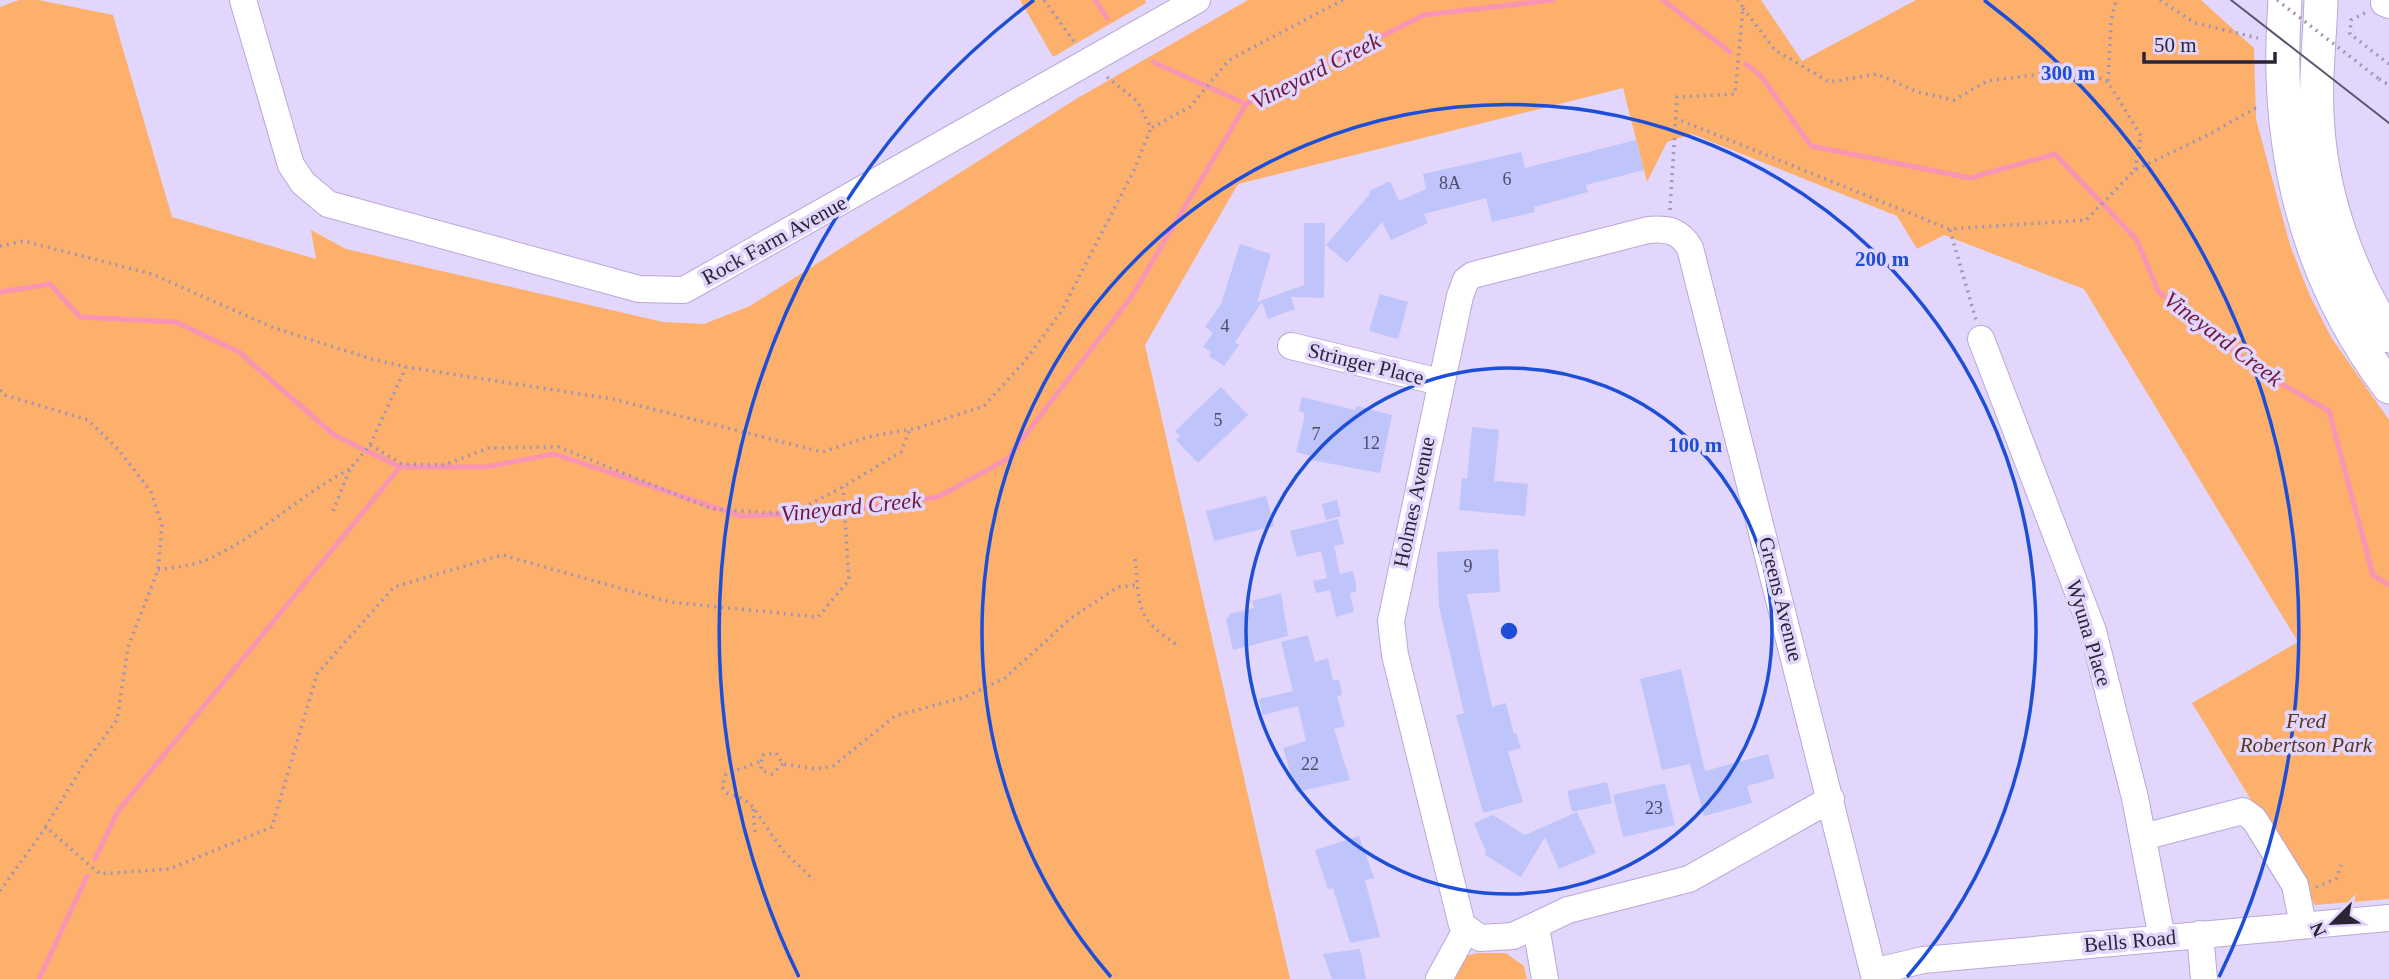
<svg xmlns="http://www.w3.org/2000/svg" width="2389" height="979" font-family="'Times New Roman',serif">
	<rect width="100%" height="100%" fill="#e3d6fd"/>
	<path fill="#fdaf6c" d="M 19,0 L 39,0 L 113,15 L 172,217 L 316,259 L 311,230 L 346,249 L 663,322 L 704,324 L 750,306 L 1076,99 L 1248,0 L 1761,0 L 1802,61 L 1916,0 L 2201,0 L 2254,48 L 2256,119 L 2290,245 L 2310,296 L 2331,337 L 2389,420 L 2389,899 L 2315,905 L 2192,703 L 2298,642 L 2084,289 L 1944,235 L 1917,249 L 1897,216 L 1692,134 L 1667,142 L 1647,182 L 1623,88 L 1238,184 L 1145,345 L 1290,979 L 0,979 L 0,7 Z
		M 1020,0 L 1145,0 L 1146,3 L 1053,57 Z
		M 1478,953 L 1506,953 L 1524,966 L 1527,979 L 1454,979 L 1460,957 Z"/>
	<g fill="none" stroke-linecap="round" stroke-linejoin="round">
		<path stroke="#f994b3" stroke-width="5" d="M 1095,0 L 1107,18
			M 1663,0 L 1730,52
			M 1153,62 L 1246,104
			M 1746,64 L 1761,76 L 1811,146 L 1970,178 L 2055,154 L 2137,240 L 2158,291 L 2256,369 L 2329,411 L 2373,575 L 2389,585
			M 0,292 L 50,284 L 80,317 L 176,322 L 239,352 L 334,435 L 400,467 L 486,467 L 554,454 L 741,516 L 835,513 L 938,497 L 1007,459 L 1132,296 L 1246,104 L 1424,15 L 1553,0
			M 95,859 L 118,811 L 400,467
			M 39,979 L 87,876"/>
	</g>
	<path fill="#bfc4fa" d="M 1636,140 L 1644,170 L 1586,185 L 1588,192 L 1534,207 L 1535,212 L 1492,222 L 1486,198 L 1424,214 L 1428,223 L 1391,240 L 1382,222 L 1347,263 L 1326,245 L 1370,194 L 1369,191 L 1390,181 L 1399,201 L 1426,189 L 1423,174 L 1521,152 L 1525,168 Z
		M 1304,223 L 1325,223 L 1324,298 L 1291,297 L 1295,309 L 1268,319 L 1262,302 L 1235,342 L 1239,345 L 1224,366 L 1209,356 L 1211,352 L 1203,347 L 1213,333 L 1205,327 L 1221,304 L 1240,244 L 1271,254 L 1257,302 L 1304,285 Z
		M 1380,294 L 1408,302 L 1398,339 L 1369,331 Z
		M 1221,387 L 1248,415 L 1198,463 L 1176,440 L 1180,436 L 1175,431 Z
		M 1302,397 L 1355,410 L 1357,406 L 1392,415 L 1380,473 L 1311,460 L 1311,456 L 1296,452 L 1304,419 L 1304,413 L 1299,411 Z
		M 1472,427 L 1499,430 L 1494,481 L 1528,484 L 1525,516 L 1459,510 L 1462,478 L 1467,479 Z
		M 1266,496 L 1274,526 L 1214,541 L 1206,511 Z
		M 1337,500 L 1341,516 L 1326,520 L 1322,504 Z
		M 1338,519 L 1344,544 L 1334,546 L 1340,574 L 1353,571 L 1356,584 L 1356,592 L 1350,593 L 1354,612 L 1336,617 L 1330,590 L 1316,593 L 1313,581 L 1327,578 L 1321,551 L 1297,557 L 1290,531 Z
		M 1498,549 L 1500,592 L 1467,594 L 1492,707 L 1506,703 L 1514,734 L 1516,733 L 1521,748 L 1508,752 L 1523,802 L 1483,813 L 1456,715 L 1464,713 L 1439,607 L 1437,552 Z
		M 1281,593 L 1288,636 L 1233,650 L 1226,620 L 1230,614 L 1254,608 L 1252,601 Z
		M 1308,635 L 1315,662 L 1328,658 L 1333,681 L 1339,679 L 1342,695 L 1337,696 L 1345,726 L 1334,729 L 1350,780 L 1296,792 L 1283,748 L 1306,741 L 1298,706 L 1263,715 L 1259,699 L 1293,691 L 1281,642 Z
		M 1681,669 L 1705,771 L 1768,754 L 1775,778 L 1747,786 L 1752,803 L 1704,816 L 1690,764 L 1662,770 L 1640,679 Z
		M 1607,782 L 1612,803 L 1572,812 L 1567,791 Z
		M 1665,783 L 1675,825 L 1623,837 L 1613,795 Z
		M 1577,812 L 1596,853 L 1559,869 L 1545,837 L 1521,877 L 1485,855 L 1486,852 L 1474,823 L 1493,815 L 1525,835 Z
		M 1359,836 L 1374,878 L 1365,880 L 1380,937 L 1350,943 L 1333,888 L 1328,889 L 1315,850 Z
		M 1360,949 L 1366,979 L 1332,979 L 1323,954 Z"/>
	<g fill="none" stroke-linecap="round" stroke-linejoin="round">
		<defs>
			<path id="minor" d="M 243,0 L 291,165 L 303,183 L 328,204 L 639,289 L 684,290 L 1197,0
				M 2384,3 L 2389,5
				M 1981,339 L 2093,631 L 2135,798 L 2162,938
				M 1291,346 L 1440,382
				M 1831,799 L 1689,879 L 1568,910 L 1513,936 L 1480,938 L 1462,925 L 1395,655 L 1391,621 L 1460,296 L 1466,280 L 1473,275 L 1648,230 C 1668,228 1680,231 1690,248 L 1875,979
				M 2143,837 L 2243,811 L 2254,819 L 2295,885 L 2303,925
				M 1536,927 L 1545,979
				M 2200,934 L 2204,979
				M 1873,972 L 1923,960 L 2389,918
				M 1439,979 L 1466,930"/>
			<path id="major" d="M 2285,0 C 2274,140 2303,273 2389,387
				M 2321,0 C 2320,38 2315,75 2317,113 C 2320,191 2347,270 2389,336"/>
		</defs>
		<use href="#minor" stroke="#b9a8d8" stroke-width="28"/>
		<use href="#major" stroke="#b9a8d8" stroke-width="35"/>
		<path stroke="#9f95b4" stroke-width="3.5" stroke-dasharray="2 5" stroke-linecap="butt" d="M 1044,0 L 1075,43
			M 2160,0 L 2195,23 L 2258,38
			M 1743,8 L 1775,50 L 1829,82 L 1877,74 L 1918,92 L 1954,100 L 1987,81 L 2079,69 L 2108,82 L 2141,136 L 2135,170
			M 2365,13 L 2351,20 L 2350,34 L 2389,64
			M 1107,77 L 1137,101 L 1151,128 L 1190,107 L 1229,60 L 1343,0
			M 2379,79 L 2389,85
			M 2108,81 L 2111,22 L 2116,0
			M 1675,118 L 1949,229 L 2086,220 L 2135,170 L 2208,135 L 2259,106
			M 1670,210 L 1677,97 L 1735,94 L 1743,8 L 1738,0
			M 1950,230 L 1976,320
			M 0,246 L 24,241 L 152,274 L 274,328 L 372,359 L 406,367 L 613,399 L 822,452 L 872,436 L 918,428 L 984,406 L 1024,362 L 1061,312 L 1134,170 L 1151,128
			M 0,390 L 5,395 L 88,420 L 119,450 L 151,492 L 162,525 L 158,570 L 128,647 L 117,720 L 84,764 L 46,826
			M 370,445 L 402,464 L 444,465 L 489,448 L 559,447 L 712,509 L 790,514 L 843,487 L 901,452 L 910,429
			M 333,511 L 350,469 L 370,445 L 406,367
			M 1135,559 C 1140,608 1135,617 1177,645
			M 158,570 C 173,567 192,566 206,560 C 259,537 299,495 350,469
			M 759,762 L 726,774 L 722,787 L 727,793 L 744,799 L 753,807 L 783,851 L 814,880
			M 783,764 L 772,774 L 761,770 L 762,755 L 776,753 L 783,764 L 815,769 L 833,766 L 895,716 L 965,697 L 1005,678 L 1071,618 L 1118,587 L 1137,585
			M 753,809 L 755,832
			M 2316,887 L 2336,879 L 2341,865
			M 0,891 L 46,827 L 100,874 L 169,869 L 272,827 L 317,674 L 394,587 L 502,555 L 670,602 L 818,617 L 849,580 L 843,487"/>
		<use href="#minor" stroke="#fff" stroke-width="26"/>
		<use href="#major" stroke="#fff" stroke-width="33"/>
		<path stroke="#5e566e" stroke-width="2" d="M 2231,0 L 2389,123"/>
		<path stroke="#9f95b4" stroke-width="3.5" stroke-dasharray="2 5" stroke-linecap="butt" d="M 2277,0 L 2379,79"/>
	</g>
	<g fill="none" stroke="#1d4ed8" stroke-width="3.5">
		<circle cx="1509" cy="631" r="263"/>
		<path d="M1111 977A527 527 0 1 1 1907 977"/>
		<path d="M799 977A790 790 0 0 1 1034 0M1984 0A790 790 0 0 1 2219 977"/>
	</g>
	<g text-anchor="middle" dominant-baseline="central" stroke-width="7" stroke-linejoin="round" paint-order="stroke">
		<g font-size="18" fill="#4f4c67">
			<text x="1507" y="179">6</text>
			<text x="1450" y="183">8A</text>
			<text x="1225" y="326">4</text>
			<text x="1218" y="420">5</text>
			<text x="1316" y="434">7</text>
			<text x="1371" y="443">12</text>
			<text x="1468" y="566">9</text>
			<text x="1310" y="764">22</text>
			<text x="1654" y="808">23</text>
		</g>
		<g font-size="21" fill="#2a2436" stroke="#e3d6fd">
			<text transform="translate(774 240) rotate(-29)">Rock Farm Avenue</text>
			<text transform="translate(1366 364) rotate(14)">Stringer Place</text>
			<text transform="translate(1414 502) rotate(-78)">Holmes Avenue</text>
			<text transform="translate(1781 599) rotate(76)">Greens Avenue</text>
			<text transform="translate(2089 633) rotate(73)">Wyuna Place</text>
			<text transform="translate(2130 941) rotate(-5)">Bells Road</text>
		</g>
		<g font-size="21" font-style="italic" fill="#58381c" stroke="#e3d6fd">
			<text x="2306" y="721">Fred<tspan x="2306" dy="24">Robertson Park</tspan></text>
		</g>
		<g font-size="23" font-style="italic" fill="#6e173b" stroke="#e3d6fd">
			<text transform="translate(1316 71) rotate(-27)">Vineyard Creek</text>
			<text transform="translate(2223 339) rotate(37)">Vineyard Creek</text>
			<text transform="translate(851 507) rotate(-6)">Vineyard Creek</text>
		</g>
	</g>
	<circle cx="1509" cy="631" r="10" fill="#1d4ed8" stroke="#e3d6fd" stroke-width="3.5"/>
	<g font-size="21" text-anchor="middle" font-weight="bold" fill="#1d4ed8" stroke="#e3d6fd" stroke-width="7" stroke-linejoin="round" paint-order="stroke">
		<text x="2068" y="80">300 m</text>
		<text x="1882" y="266">200 m</text>
		<text x="1695" y="452">100 m</text>
	</g>
	<g transform="translate(2333 923) rotate(246)" stroke="#e3d6fd" stroke-width="5" paint-order="stroke">
	<path d="M0-5L12 26L0 18L-12 26Z" fill="#2a2436"/>
	<text y="-10" font-size="19" font-weight="bold" text-anchor="middle" fill="#2a2436">N</text>
	</g>
	<path d="M2144 52v10h131v-10" fill="none" stroke="#2a2436" stroke-width="3.5"/>
	<text x="2154" y="52" font-size="21" fill="#2a2436" stroke="#e3d6fd" stroke-width="5" paint-order="stroke">50 m</text>
</svg>
